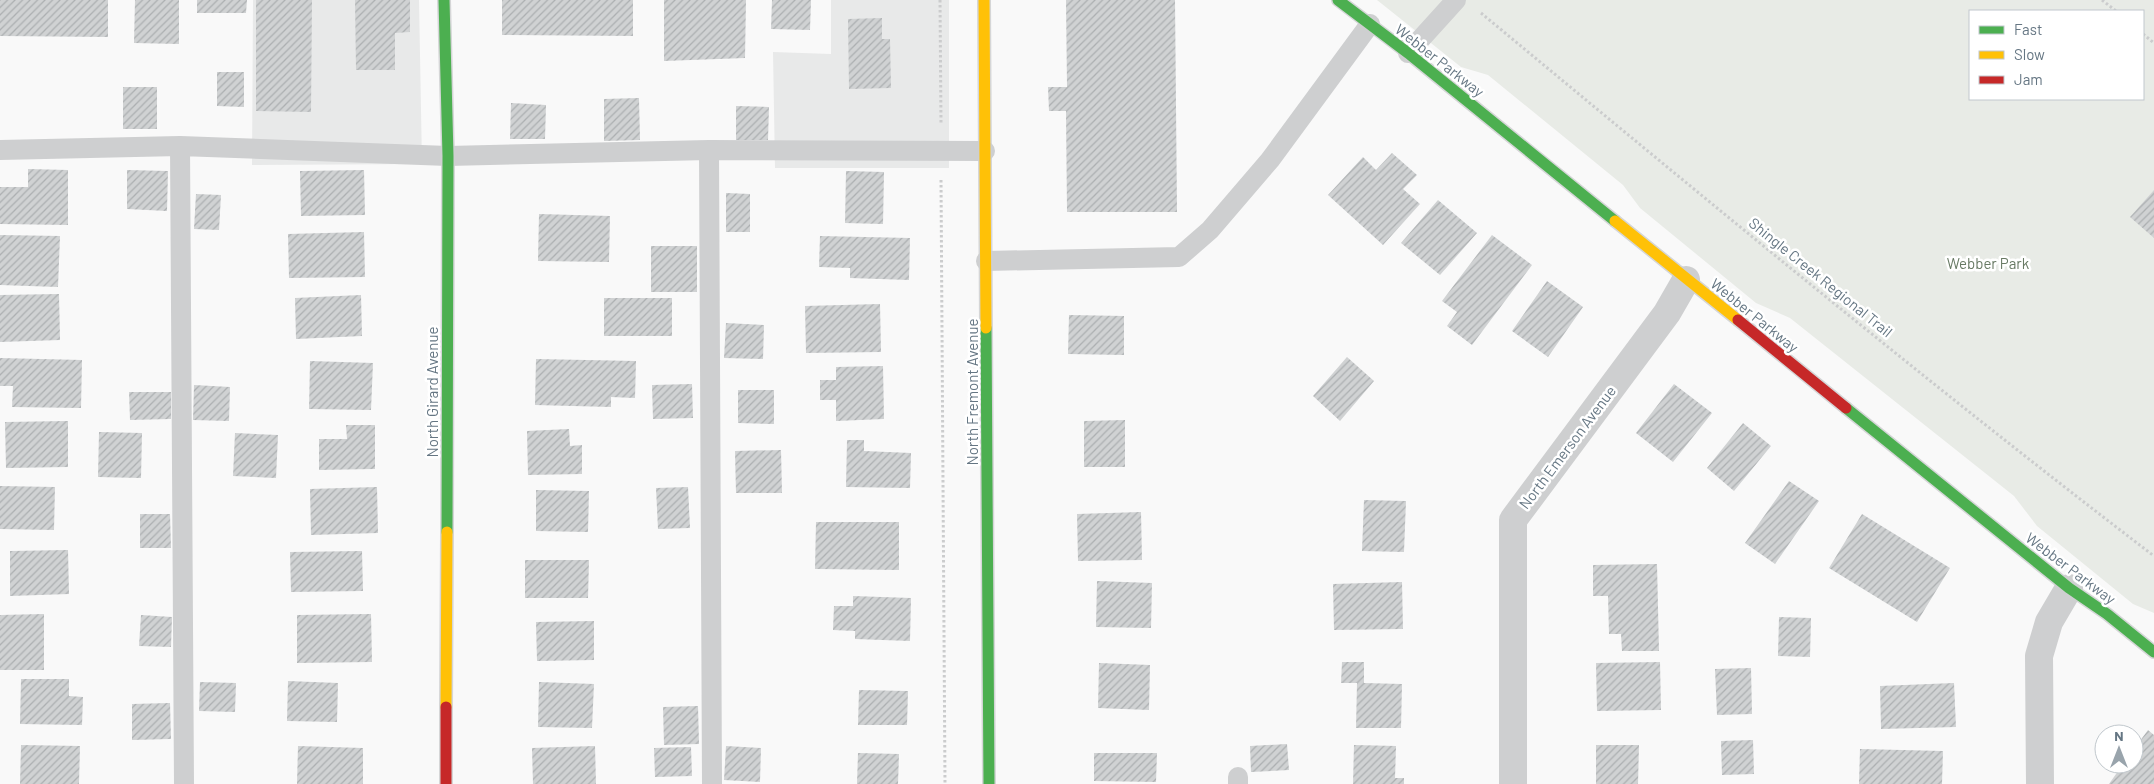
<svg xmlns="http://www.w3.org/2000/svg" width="2154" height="784" font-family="Barlow,sans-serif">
	<defs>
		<pattern id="building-hatch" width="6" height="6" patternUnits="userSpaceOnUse" patternTransform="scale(1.25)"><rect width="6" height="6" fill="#d0d2d3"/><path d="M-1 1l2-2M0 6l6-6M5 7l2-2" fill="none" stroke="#acafb1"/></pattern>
	</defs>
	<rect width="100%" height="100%" fill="#f9f9f9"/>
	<path fill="#e8e9e9" d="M 253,0 L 419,0 L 422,164 L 252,165 Z
		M 831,0 L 949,0 L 949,168 L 775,168 L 773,52 L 831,54 Z"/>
	<path fill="#e8ebe6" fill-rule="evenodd" d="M 1377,0 L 2154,0 L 2154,613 L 2133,604 L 2037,526 L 2014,496 L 1790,318 L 1756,303 L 1640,208 L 1623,185 L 1488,75 L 1461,67 ZM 1970,11 L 2143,11 L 2143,99 L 1970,99 Z"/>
	<path fill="url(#building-hatch)" d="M 0,0 L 108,0 L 108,37 L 0,36 Z
		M 135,0 L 179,0 L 179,44 L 134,43 Z
		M 197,0 L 247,0 L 246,13 L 197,13 Z
		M 256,0 L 312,0 L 311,112 L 256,111 Z
		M 355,0 L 410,0 L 410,32 L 395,33 L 395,70 L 356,70 Z
		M 502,0 L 633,0 L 633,36 L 502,35 Z
		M 664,0 L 746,0 L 745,58 L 664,61 Z
		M 772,0 L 811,0 L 810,30 L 771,29 Z
		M 1066,0 L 1175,0 L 1177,212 L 1067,212 L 1066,111 L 1049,111 L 1048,87 L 1067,87 Z
		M 882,18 L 882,39 L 890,39 L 891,88 L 849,89 L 848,19 Z
		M 217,72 L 244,72 L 244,107 L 217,106 Z
		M 123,87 L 157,87 L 157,129 L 123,129 Z
		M 639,98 L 640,140 L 604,141 L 604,99 Z
		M 511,103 L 546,105 L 545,139 L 510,139 Z
		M 736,106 L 769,107 L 768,140 L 736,140 Z
		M 1392,153 L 1417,175 L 1403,189 L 1420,204 L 1383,245 L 1328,195 L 1363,157 L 1376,170 Z
		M 28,169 L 68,170 L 68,225 L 0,224 L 0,187 L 28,187 Z
		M 127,170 L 168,171 L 167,211 L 127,209 Z
		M 364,170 L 365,215 L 301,216 L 300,171 Z
		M 846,171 L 884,172 L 883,224 L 845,223 Z
		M 2154,190 L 2154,238 L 2130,217 Z
		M 726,193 L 750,194 L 750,232 L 726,232 Z
		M 196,194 L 221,195 L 219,230 L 194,229 Z
		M 1438,200 L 1477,233 L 1440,275 L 1401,243 Z
		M 539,214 L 610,216 L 609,262 L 538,261 Z
		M 364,232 L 365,277 L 289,278 L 288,234 Z
		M 0,235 L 60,236 L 58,287 L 0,285 Z
		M 1492,235 L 1532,265 L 1472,345 L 1447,326 L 1457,312 L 1442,301 Z
		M 820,236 L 910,238 L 909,280 L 850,278 L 850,268 L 819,267 Z
		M 651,246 L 697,246 L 697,292 L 651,292 Z
		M 1547,281 L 1583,307 L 1548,357 L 1512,331 Z
		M 59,294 L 60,340 L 0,342 L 0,295 Z
		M 361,295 L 362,336 L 296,339 L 295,298 Z
		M 604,298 L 672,298 L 672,336 L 604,336 Z
		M 880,304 L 881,352 L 806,353 L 805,306 Z
		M 1069,315 L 1124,316 L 1124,355 L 1068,354 Z
		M 726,323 L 764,325 L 763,359 L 724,358 Z
		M 1347,357 L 1374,381 L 1340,421 L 1313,396 Z
		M 0,358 L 82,360 L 81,408 L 12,407 L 13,386 L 0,386 Z
		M 536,359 L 636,361 L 635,398 L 611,397 L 611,407 L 535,405 Z
		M 310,361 L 373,363 L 371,410 L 309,409 Z
		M 883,366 L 884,419 L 836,421 L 836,400 L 820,400 L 820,380 L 836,380 L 836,367 Z
		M 692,384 L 693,418 L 653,419 L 652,385 Z
		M 1674,384 L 1712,413 L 1673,462 L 1636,433 Z
		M 194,385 L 230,387 L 229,421 L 193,420 Z
		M 738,390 L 774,390 L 774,424 L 738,423 Z
		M 129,392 L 171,392 L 171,419 L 130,420 Z
		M 1125,420 L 1125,467 L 1084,467 L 1084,421 Z
		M 68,421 L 68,467 L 6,468 L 5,422 Z
		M 1743,423 L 1771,446 L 1734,491 L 1707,468 Z
		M 346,425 L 375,425 L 375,469 L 319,470 L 319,439 L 347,439 Z
		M 569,429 L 570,446 L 582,445 L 582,474 L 528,475 L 527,431 Z
		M 99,432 L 142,433 L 141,478 L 98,477 Z
		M 235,433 L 278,435 L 276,478 L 233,476 Z
		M 847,440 L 864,440 L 864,451 L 911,453 L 910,488 L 846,487 Z
		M 781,450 L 782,493 L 736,493 L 735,451 Z
		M 1789,481 L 1819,501 L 1775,564 L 1745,543 Z
		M 0,486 L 55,487 L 54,530 L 0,529 Z
		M 377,487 L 378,533 L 311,535 L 310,489 Z
		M 688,487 L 690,528 L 658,529 L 656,488 Z
		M 536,490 L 589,491 L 588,532 L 536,531 Z
		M 1364,500 L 1406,501 L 1404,552 L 1362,551 Z
		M 1141,512 L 1142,560 L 1078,561 L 1077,514 Z
		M 140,514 L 170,514 L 171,548 L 140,548 Z
		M 1862,514 L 1950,568 L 1917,622 L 1829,568 Z
		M 816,522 L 899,522 L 899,570 L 815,569 Z
		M 68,550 L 69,594 L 10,596 L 10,551 Z
		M 362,551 L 363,591 L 291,592 L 290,552 Z
		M 525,560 L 589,560 L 588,598 L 525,598 Z
		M 1657,564 L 1659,651 L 1622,651 L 1621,634 L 1609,634 L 1608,596 L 1593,596 L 1593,565 Z
		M 1097,581 L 1152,583 L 1151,628 L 1096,627 Z
		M 1402,582 L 1403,629 L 1334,630 L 1333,584 Z
		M 853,596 L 911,598 L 910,641 L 855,639 L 855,631 L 833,630 L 834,606 L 853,606 Z
		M 44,614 L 44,670 L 0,670 L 0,615 Z
		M 371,614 L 372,662 L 297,663 L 297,615 Z
		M 141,615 L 172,617 L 171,647 L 139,646 Z
		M 1779,617 L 1811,618 L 1810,657 L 1778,656 Z
		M 594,621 L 594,660 L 537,661 L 536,622 Z
		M 1342,662 L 1364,662 L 1364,683 L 1402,684 L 1401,728 L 1356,728 L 1357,683 L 1341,683 Z
		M 1660,662 L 1661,710 L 1597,711 L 1596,663 Z
		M 1099,663 L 1150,665 L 1149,710 L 1098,708 Z
		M 1751,668 L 1752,714 L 1717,715 L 1715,669 Z
		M 21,679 L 69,679 L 69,696 L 83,697 L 82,725 L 20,724 Z
		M 288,681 L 338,683 L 337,722 L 287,721 Z
		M 200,682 L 236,683 L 235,712 L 199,711 Z
		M 539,682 L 594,684 L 592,728 L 538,727 Z
		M 1954,683 L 1956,727 L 1881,729 L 1880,686 Z
		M 859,690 L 908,691 L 907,725 L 858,725 Z
		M 170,703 L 171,739 L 132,740 L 132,704 Z
		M 698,706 L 699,744 L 664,745 L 663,707 Z
		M 2148,730 L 2154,735 L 2154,784 L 2109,784 L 2123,764 L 2134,764 L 2134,749 Z
		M 1753,740 L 1754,774 L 1722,775 L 1721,741 Z
		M 1287,744 L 1289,770 L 1251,772 L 1250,746 Z
		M 21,745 L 80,746 L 79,784 L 20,784 Z
		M 1354,745 L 1396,746 L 1395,778 L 1404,778 L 1404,784 L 1353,784 Z
		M 1596,745 L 1639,745 L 1638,784 L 1596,784 Z
		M 298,746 L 363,748 L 363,784 L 297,784 Z
		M 595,746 L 596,784 L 533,784 L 532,748 Z
		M 726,746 L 761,748 L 760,782 L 724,780 Z
		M 691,747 L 692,776 L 655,777 L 654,748 Z
		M 1860,749 L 1943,751 L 1942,784 L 1859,784 Z
		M 858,753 L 899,754 L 898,784 L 857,784 Z
		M 1094,753 L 1157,753 L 1156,782 L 1094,781 Z"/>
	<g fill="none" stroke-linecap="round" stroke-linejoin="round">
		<defs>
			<path id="fast" d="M 444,0 L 448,156 L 447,532
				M 1338,0 L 1408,53 L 1615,221
				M 986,328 L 989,784
				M 1846,408 L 2069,588 L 2107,614 L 2154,652"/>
			<path id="slow" d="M 984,0 L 986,328
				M 1615,221 L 1738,320
				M 446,707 L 447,532"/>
			<path id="jam" d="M 1738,320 L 1846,408
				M 446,784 L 446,707"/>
		</defs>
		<use href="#fast" stroke="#d5d6d7" stroke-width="14"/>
		<use href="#slow" stroke="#d5d6d7" stroke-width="14"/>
		<use href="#jam" stroke="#d5d6d7" stroke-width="14"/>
		<path stroke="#cbcccd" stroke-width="3" stroke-dasharray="2.5 2.5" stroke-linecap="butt" d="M 940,0 L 941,123
			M 2102,0 L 2116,11
			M 1481,13 C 1703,197 1925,381 2154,556
			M 2143,34 L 2154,43
			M 941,180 L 945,784"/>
		<path stroke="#cecfd0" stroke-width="20" d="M 1408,53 L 1456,0
			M 180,146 L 184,784
			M 0,150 L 180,146 L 448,156 L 709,150 L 985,151
			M 709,150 L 712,784
			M 986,261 L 1179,257 L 1210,230 L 1270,160 L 1370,24
			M 1238,777 L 1238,784"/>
		<path stroke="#cecfd0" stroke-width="28" d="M 1513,784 L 1513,520 L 1667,313 L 1686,280
			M 2040,784 L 2039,656 L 2049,622 L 2069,588"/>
		<use href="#fast" stroke="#4caf50" stroke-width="11"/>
		<use href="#slow" stroke="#ffc107" stroke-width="11"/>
		<use href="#jam" stroke="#c62828" stroke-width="11"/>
	</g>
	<g text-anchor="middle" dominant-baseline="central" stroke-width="5" stroke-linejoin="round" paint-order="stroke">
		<g font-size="15" fill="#657683" stroke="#fff">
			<text transform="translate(1440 60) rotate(38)">Webber Parkway</text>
			<text transform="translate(1821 277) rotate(39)">Shingle Creek Regional Trail</text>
			<text transform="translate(1755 315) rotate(39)">Webber Parkway</text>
			<text transform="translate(432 392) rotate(-90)">North Girard Avenue</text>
			<text transform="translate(972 392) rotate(-90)">North Fremont Avenue</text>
			<text transform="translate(1567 447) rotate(-53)">North Emerson Avenue</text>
			<text transform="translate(2071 568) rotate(37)">Webber Parkway</text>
		</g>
		<g font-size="15" fill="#687a64" stroke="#fff">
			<text x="1988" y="263">Webber Park</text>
		</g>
	</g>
	<rect x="1969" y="10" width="175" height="90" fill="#ffffff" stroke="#c1c8cd"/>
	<rect x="1979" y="26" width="25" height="8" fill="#4caf50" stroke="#c1c8cd"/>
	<text x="2014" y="35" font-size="15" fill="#657683">Fast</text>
	<rect x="1979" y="51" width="25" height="8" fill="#ffc107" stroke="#c1c8cd"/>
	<text x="2014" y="60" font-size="15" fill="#657683">Slow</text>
	<rect x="1979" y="76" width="25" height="8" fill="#c62828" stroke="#c1c8cd"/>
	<text x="2014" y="85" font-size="15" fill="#657683">Jam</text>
	<g transform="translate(2119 749)"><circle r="24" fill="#ffffff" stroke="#c1c8cd"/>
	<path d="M0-4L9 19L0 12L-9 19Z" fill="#99a4ac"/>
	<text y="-8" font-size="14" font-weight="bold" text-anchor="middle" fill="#657683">N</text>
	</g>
</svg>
